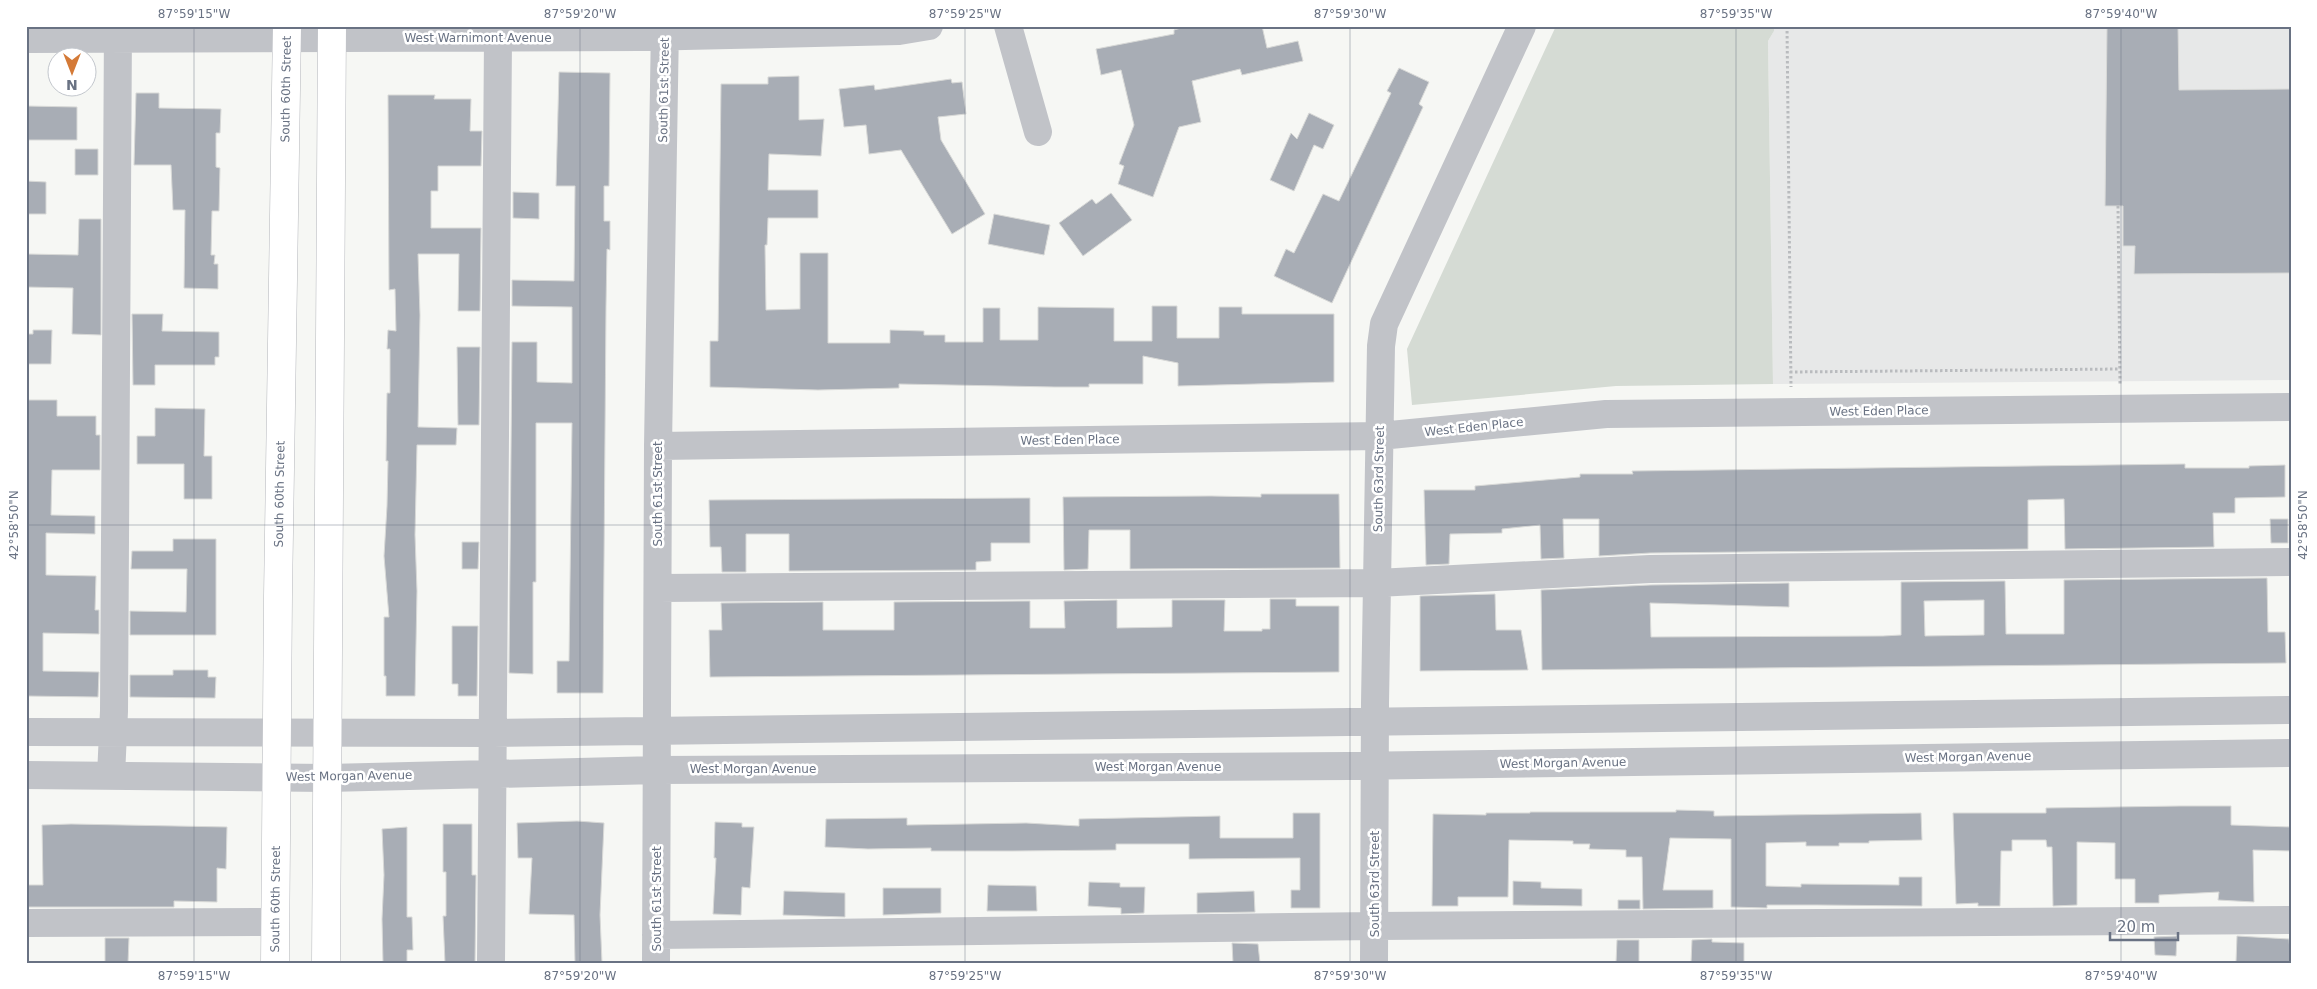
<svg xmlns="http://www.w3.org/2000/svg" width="2317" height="989" font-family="'DejaVu Sans',sans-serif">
	<rect width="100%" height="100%" fill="#f6f7f4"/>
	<path fill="#e7e8e8" d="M 1774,26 L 2291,26 L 2291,380 L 1773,384 L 1768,41 L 1774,31 Z"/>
	<path fill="#d5dbd4" d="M 1556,26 L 1774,26 L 1774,31 L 1768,41 L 1773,384 L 1616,386 L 1412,405 L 1407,349 Z"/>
	<path fill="#a8adb5" stroke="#d8d9d7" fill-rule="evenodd" d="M 1188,26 L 1262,26 L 1267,48 L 1298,41 L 1303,61 L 1242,75 L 1240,69 L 1192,81 L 1201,122 L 1179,127 L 1153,197 L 1118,184 L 1124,166 L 1119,164 L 1134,125 L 1121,70 L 1101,75 L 1096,49 L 1174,34 L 1174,30 Z
		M 2107,26 L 2178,26 L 2179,90 L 2291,89 L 2291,273 L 2134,274 L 2135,246 L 2123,246 L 2123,206 L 2105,206 Z
		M 1399,68 L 1429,82 L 1419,104 L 1423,107 L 1332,303 L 1274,276 L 1286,249 L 1294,253 L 1323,194 L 1339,201 L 1391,93 L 1387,91 Z
		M 559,72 L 610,73 L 609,186 L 604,186 L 604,221 L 610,221 L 610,250 L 607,249 L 606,307 L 603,693 L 557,693 L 557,661 L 569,661 L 572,423 L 536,423 L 536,582 L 533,582 L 533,674 L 509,673 L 512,342 L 537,342 L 537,382 L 572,383 L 572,307 L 512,306 L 512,280 L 574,281 L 575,186 L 556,186 Z
		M 799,76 L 799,120 L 824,119 L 821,156 L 769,154 L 768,190 L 818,190 L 818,218 L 768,218 L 767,245 L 765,245 L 766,310 L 800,309 L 800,253 L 828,253 L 828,343 L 890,343 L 890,330 L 924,331 L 924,335 L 945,335 L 945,342 L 983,342 L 983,308 L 1000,308 L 1000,340 L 1038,340 L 1038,307 L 1114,308 L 1114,341 L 1152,341 L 1152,306 L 1177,306 L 1177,338 L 1219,338 L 1219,307 L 1242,307 L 1242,314 L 1334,314 L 1334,382 L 1178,386 L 1178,363 L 1143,356 L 1143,384 L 1089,384 L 1089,387 L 1055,387 L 899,384 L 899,388 L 818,390 L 710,387 L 710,341 L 718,341 L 721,84 L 768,84 L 768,77 Z
		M 951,79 L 952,83 L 962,82 L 966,114 L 938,117 L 941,140 L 985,214 L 952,234 L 901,150 L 869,154 L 866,125 L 844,127 L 839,89 L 874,85 L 875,90 Z
		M 136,93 L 159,93 L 159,108 L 221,109 L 220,133 L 216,133 L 216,167 L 220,168 L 219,211 L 212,211 L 211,255 L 215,255 L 214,264 L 218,264 L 218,289 L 184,288 L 185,210 L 173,210 L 171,165 L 134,165 Z
		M 388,95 L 435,95 L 434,99 L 471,99 L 470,131 L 482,131 L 481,166 L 438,166 L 438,191 L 431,191 L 431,228 L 481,228 L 480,311 L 458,311 L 459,254 L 418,254 L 420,315 L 418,427 L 457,428 L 456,445 L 417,445 L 415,535 L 417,591 L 415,696 L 386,696 L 386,676 L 384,676 L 384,617 L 389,617 L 384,556 L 387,506 L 388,461 L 386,461 L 387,393 L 390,393 L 390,349 L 387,349 L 388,330 L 396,331 L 395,289 L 389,290 Z
		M 26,106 L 77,107 L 77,140 L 26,140 Z
		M 1309,113 L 1334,125 L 1323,149 L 1314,145 L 1294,191 L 1270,180 L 1291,133 L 1297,139 Z
		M 75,149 L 98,149 L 98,175 L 75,175 Z
		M 26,181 L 46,182 L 46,214 L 26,214 Z
		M 513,192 L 539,193 L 539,219 L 513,218 Z
		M 1111,193 L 1132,220 L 1083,256 L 1059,223 L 1092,199 L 1096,204 Z
		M 994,214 L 1050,225 L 1044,255 L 988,244 Z
		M 79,219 L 101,219 L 101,335 L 72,334 L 73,288 L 26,287 L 26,254 L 78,255 Z
		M 132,314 L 163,314 L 162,331 L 219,332 L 219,357 L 215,357 L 215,365 L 155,365 L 155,385 L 133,385 Z
		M 33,330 L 52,330 L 51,364 L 26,364 L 26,334 L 33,334 Z
		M 457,347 L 480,347 L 479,425 L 458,425 Z
		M 26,400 L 57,400 L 57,416 L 96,416 L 96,435 L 100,435 L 100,470 L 52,470 L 51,515 L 95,516 L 95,534 L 46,533 L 46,575 L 96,576 L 95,610 L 99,610 L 99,634 L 43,633 L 43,671 L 99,672 L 98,697 L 26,696 Z
		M 155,408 L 205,409 L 204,456 L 212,456 L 212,499 L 184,499 L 184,464 L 137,464 L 137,436 L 155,436 Z
		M 2185,464 L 2185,468 L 2249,468 L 2249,466 L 2285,465 L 2285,497 L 2235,498 L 2235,513 L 2213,513 L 2214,547 L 2065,549 L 2064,499 L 2028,500 L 2028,549 L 1650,553 L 1599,556 L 1599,519 L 1563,519 L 1564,558 L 1541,559 L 1540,525 L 1502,529 L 1502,533 L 1450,534 L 1449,564 L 1426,565 L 1424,490 L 1475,490 L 1475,486 L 1580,477 L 1580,474 L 1633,474 L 1632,471 Z
		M 1261,494 L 1339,494 L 1340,568 L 1130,569 L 1130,530 L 1089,530 L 1088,569 L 1064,570 L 1063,497 L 1211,496 L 1261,497 Z
		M 1030,498 L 1030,543 L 991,543 L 991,561 L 976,562 L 976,570 L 789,571 L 789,534 L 746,534 L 746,572 L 722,572 L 721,547 L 710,547 L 709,500 Z
		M 2270,519 L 2288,519 L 2288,543 L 2271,543 Z
		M 173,539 L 216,539 L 216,635 L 130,635 L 130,611 L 186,612 L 187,569 L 131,569 L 132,551 L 173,551 Z
		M 462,542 L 479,542 L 478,569 L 462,569 Z
		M 2267,578 L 2268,632 L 2285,632 L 2286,663 L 1542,670 L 1541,590 L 1650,585 L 1789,583 L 1789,607 L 1650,603 L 1651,637 L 1883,636 L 1901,635 L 1901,582 L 2005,581 L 2006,634 L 2064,634 L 2064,580 ZM 1984,600 L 1984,635 L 1925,636 L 1924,601 Z
		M 1495,594 L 1496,630 L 1521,630 L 1528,670 L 1420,671 L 1420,596 Z
		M 1270,599 L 1296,599 L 1296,606 L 1339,606 L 1339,672 L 710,677 L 709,630 L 722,630 L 721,603 L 823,602 L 823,630 L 894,630 L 894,602 L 1030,601 L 1030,628 L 1065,628 L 1064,601 L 1117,600 L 1117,628 L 1172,627 L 1172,600 L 1225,600 L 1224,631 L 1262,631 L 1262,629 L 1270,629 Z
		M 452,626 L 478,626 L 477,696 L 458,696 L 458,684 L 452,684 Z
		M 173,670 L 208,670 L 208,677 L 216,677 L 215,698 L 130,697 L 130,675 L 173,675 Z
		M 2180,806 L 2231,806 L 2231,825 L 2291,827 L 2291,851 L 2253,850 L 2254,902 L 2218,900 L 2219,892 L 2159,895 L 2159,903 L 2135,903 L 2135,879 L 2115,879 L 2115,843 L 2077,842 L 2077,905 L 2053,906 L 2052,847 L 2047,847 L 2046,840 L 2012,840 L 2012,851 L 2001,851 L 2000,906 L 1978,906 L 1978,903 L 1956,904 L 1953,813 L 2046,813 L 2046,808 Z
		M 1676,810 L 1714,811 L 1714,816 L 1921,813 L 1922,840 L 1869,841 L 1869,843 L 1839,843 L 1839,846 L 1806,846 L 1806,842 L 1766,843 L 1766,886 L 1801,887 L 1801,884 L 1899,885 L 1899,877 L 1922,877 L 1922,906 L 1818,905 L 1767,905 L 1767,908 L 1731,907 L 1731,839 L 1670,838 L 1663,890 L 1713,890 L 1713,908 L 1643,909 L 1642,857 L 1626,857 L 1626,850 L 1589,849 L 1590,844 L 1573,844 L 1573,841 L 1509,840 L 1508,897 L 1458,897 L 1458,906 L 1432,906 L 1433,814 L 1486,815 L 1486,813 L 1530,813 L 1530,812 L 1676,812 Z
		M 1293,813 L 1320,813 L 1320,908 L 1291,908 L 1291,890 L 1300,890 L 1300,858 L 1189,859 L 1189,844 L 1116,844 L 1116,850 L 1012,851 L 931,851 L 931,848 L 868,849 L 825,847 L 826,819 L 907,818 L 907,825 L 1026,823 L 1079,826 L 1079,819 L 1220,816 L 1220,838 L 1293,838 Z
		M 577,821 L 604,823 L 600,915 L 602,963 L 575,963 L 574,915 L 529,914 L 532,858 L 518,858 L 517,823 Z
		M 715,822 L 742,823 L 742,827 L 754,827 L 750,888 L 742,887 L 741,915 L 713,914 L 716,858 L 714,858 Z
		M 71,824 L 227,827 L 226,869 L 217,868 L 217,902 L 174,901 L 174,907 L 26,907 L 26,885 L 43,885 L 42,825 Z
		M 443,824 L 472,824 L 472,875 L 476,875 L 475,963 L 445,963 L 443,916 L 446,916 L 446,872 L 443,872 Z
		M 407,827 L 407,917 L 412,917 L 413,950 L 407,950 L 407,963 L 383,963 L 382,919 L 384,875 L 382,829 Z
		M 1513,881 L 1541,882 L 1541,888 L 1582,889 L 1582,906 L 1513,905 Z
		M 1089,882 L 1120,883 L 1120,887 L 1145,887 L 1144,913 L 1121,914 L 1121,908 L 1088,906 Z
		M 988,885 L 1036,886 L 1037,911 L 987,911 Z
		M 883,888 L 941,888 L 941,913 L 883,915 Z
		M 784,891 L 845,893 L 845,917 L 783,915 Z
		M 1254,891 L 1255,912 L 1197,913 L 1197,893 Z
		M 1618,900 L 1640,900 L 1640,909 L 1618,909 Z
		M 2177,936 L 2176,956 L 2155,955 L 2154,937 Z
		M 2237,936 L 2289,939 L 2291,963 L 2236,962 Z
		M 105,938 L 129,938 L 128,963 L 105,963 Z
		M 1712,939 L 1712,942 L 1744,943 L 1744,963 L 1691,963 L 1692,940 Z
		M 1617,940 L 1639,940 L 1639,963 L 1616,963 Z
		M 1232,943 L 1258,944 L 1260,963 L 1233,963 Z"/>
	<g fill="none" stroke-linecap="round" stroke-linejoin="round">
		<defs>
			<g id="major">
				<path id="s1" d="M 275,963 L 278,596 L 287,26"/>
				<path d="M 326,963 L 332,26"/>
			</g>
		</defs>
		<use href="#major" stroke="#b5b7bc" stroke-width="29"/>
		<path stroke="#b9bbbe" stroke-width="3" stroke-dasharray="2.5 2.5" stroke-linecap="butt" d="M 1787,26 L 1791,387
			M 2118,206 L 2120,384
			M 1790,372 L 2120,369"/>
		<path stroke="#c1c3c8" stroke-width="28" d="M 1008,26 L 1038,132
			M 26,39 L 640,37 L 899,31 L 929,26
			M 658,446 L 1380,436 L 1606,414 L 2291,407
			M 658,588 L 1377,583 L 1650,569 L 2291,562
			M 26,732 L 494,733 L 2291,710
			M 26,775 L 328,778 L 658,770 L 1349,766 L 2291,753
			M 111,776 L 114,711 L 118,26
			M 26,923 L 276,922
			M 656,935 L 1375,926 L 2291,920
			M 491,963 L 498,38
			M 656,963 L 658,446 L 665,26
			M 1374,963 L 1375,703 L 1381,346 L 1384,324 L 1522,26"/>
		<use href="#major" stroke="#fff" stroke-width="28"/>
	</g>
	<path fill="none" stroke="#697283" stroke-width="1" stroke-opacity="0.45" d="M 194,26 L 194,963M 580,26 L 580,963M 965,26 L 965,963M 1350,26 L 1350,963M 1736,26 L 1736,963M 2121,26 L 2121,963M 26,525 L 2291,525"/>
	<g text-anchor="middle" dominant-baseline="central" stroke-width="5" stroke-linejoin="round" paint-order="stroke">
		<g font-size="12" fill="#697283" stroke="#fff">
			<text x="478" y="38">West Warnimont Avenue</text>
			<text stroke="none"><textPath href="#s1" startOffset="874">South 60th Street</textPath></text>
			<text transform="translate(664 90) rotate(-89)">South 61st Street</text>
			<text transform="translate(1879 411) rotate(-1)">West Eden Place</text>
			<text transform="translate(1474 427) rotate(-6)">West Eden Place</text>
			<text transform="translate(1070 440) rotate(-1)">West Eden Place</text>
			<text transform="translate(1379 479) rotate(-89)">South 63rd Street</text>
			<text stroke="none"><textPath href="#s1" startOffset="469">South 60th Street</textPath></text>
			<text transform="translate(658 494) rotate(-90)">South 61st Street</text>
			<text transform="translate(1968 757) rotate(-1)">West Morgan Avenue</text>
			<text transform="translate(1563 763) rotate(-1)">West Morgan Avenue</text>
			<text x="1158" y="767">West Morgan Avenue</text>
			<text x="753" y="769">West Morgan Avenue</text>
			<text transform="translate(349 776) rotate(-1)">West Morgan Avenue</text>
			<text transform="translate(1375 884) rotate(-90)">South 63rd Street</text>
			<text stroke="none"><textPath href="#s1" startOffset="64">South 60th Street</textPath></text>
			<text transform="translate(657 899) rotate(-90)">South 61st Street</text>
		</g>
	</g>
	<rect width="2317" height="989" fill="none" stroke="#ffffff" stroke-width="55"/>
	<g transform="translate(72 72) rotate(180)"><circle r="24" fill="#ffffff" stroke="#c3c7cd"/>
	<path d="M0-4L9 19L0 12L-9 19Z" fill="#d47a37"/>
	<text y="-8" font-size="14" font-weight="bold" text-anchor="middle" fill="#697283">N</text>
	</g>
	<path d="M2110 932v8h68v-8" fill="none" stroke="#697283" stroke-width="2.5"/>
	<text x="2117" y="932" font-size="15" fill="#697283" stroke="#ffffff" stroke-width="4" paint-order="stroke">20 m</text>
	<rect x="28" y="28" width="2262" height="934" fill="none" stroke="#697283" stroke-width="2"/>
	<g font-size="12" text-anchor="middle" fill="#697283">
		<text x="194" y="18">87°59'15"W</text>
		<text x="580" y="18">87°59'20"W</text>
		<text x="965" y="18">87°59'25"W</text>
		<text x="1350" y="18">87°59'30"W</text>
		<text x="1736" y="18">87°59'35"W</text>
		<text x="2121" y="18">87°59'40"W</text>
		<text transform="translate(2303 525) rotate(-90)" y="4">42°58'50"N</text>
		<text transform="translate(14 525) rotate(-90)" y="4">42°58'50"N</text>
		<text x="194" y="980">87°59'15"W</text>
		<text x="580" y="980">87°59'20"W</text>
		<text x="965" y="980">87°59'25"W</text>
		<text x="1350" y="980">87°59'30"W</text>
		<text x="1736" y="980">87°59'35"W</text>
		<text x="2121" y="980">87°59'40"W</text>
	</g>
</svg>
